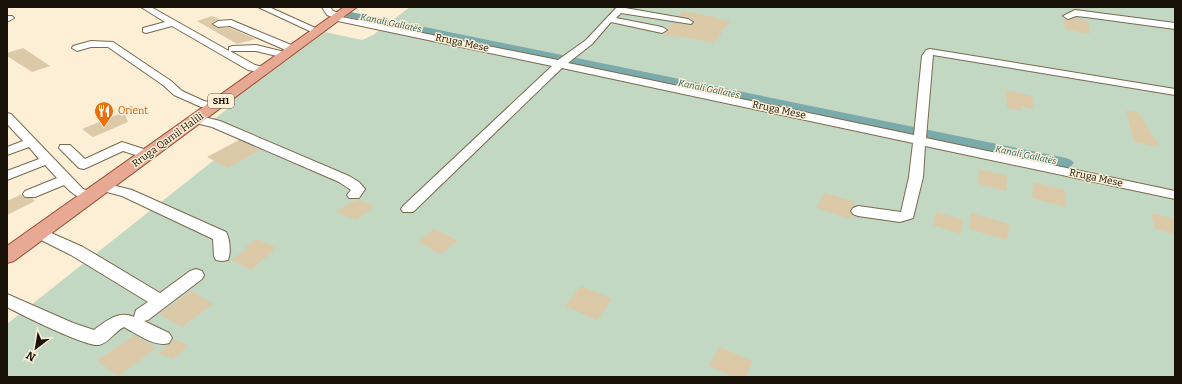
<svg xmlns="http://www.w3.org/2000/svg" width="1182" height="384" font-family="Bitter,serif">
	<rect width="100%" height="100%" fill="#fcefd6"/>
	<path fill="#c3d8c2" d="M 410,7 L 1175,7 L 1175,377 L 7,377 L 7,324 L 247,134 L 213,120 L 231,106 L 233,100 L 325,32 L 362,40 L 373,35 Z"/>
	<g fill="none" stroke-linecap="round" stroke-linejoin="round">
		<path fill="#7baaaa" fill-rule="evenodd" d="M 351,12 L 1066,158 L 1071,160 L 1074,163 L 1071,166 L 1066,168 L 347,17 L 346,15 L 347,13 Z"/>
	</g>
	<path fill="#dbc9a7" d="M 683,11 L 715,17 L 714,18 L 731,22 L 720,32 L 722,33 L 713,43 L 681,36 L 680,38 L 663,35 L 668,31 L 667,29 L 672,23 L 691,25 L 694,23 L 694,21 L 689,18 L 679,16 Z
		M 212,16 L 219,19 L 212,23 L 217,28 L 230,28 L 256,39 L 237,44 L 197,21 Z
		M 1074,18 L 1088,21 L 1090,34 L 1065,29 L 1064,19 L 1069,20 Z
		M 23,48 L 50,66 L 32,72 L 7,56 L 7,53 Z
		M 1006,90 L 1032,96 L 1034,109 L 1021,106 L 1022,111 L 1007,108 Z
		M 1126,110 L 1138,112 L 1160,147 L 1134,142 Z
		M 124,112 L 128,122 L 93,137 L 82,129 Z
		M 239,140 L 260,150 L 228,168 L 207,157 Z
		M 979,169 L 1007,176 L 1006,191 L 978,184 Z
		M 1033,182 L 1065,190 L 1066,207 L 1032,198 Z
		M 824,193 L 856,202 L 850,210 L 852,215 L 850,219 L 817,208 Z
		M 22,194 L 24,198 L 32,198 L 35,201 L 7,215 L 7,201 Z
		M 357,200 L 375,206 L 356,220 L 336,212 L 349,203 L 351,203 Z
		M 936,212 L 963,220 L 961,234 L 933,225 Z
		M 971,213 L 1009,224 L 1007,240 L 969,229 Z
		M 1151,213 L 1175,219 L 1175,234 L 1155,229 Z
		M 434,229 L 458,240 L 441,254 L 418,242 Z
		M 257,239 L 276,248 L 251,270 L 231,260 L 247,249 L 244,248 Z
		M 581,286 L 612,299 L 597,320 L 565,306 Z
		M 191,291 L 213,304 L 182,327 L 159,314 Z
		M 134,335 L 156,348 L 119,376 L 97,361 Z
		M 175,339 L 189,345 L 173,359 L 158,353 Z
		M 719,347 L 753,361 L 746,377 L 734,377 L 709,366 Z"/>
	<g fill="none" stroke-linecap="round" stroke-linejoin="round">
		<defs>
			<path id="minor" d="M 141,7 L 151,7 L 229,51 L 229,47 L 233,46 L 256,45 L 289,53 L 290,55 L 285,58 L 256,51 L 230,51 L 255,65 L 268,68 L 269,70 L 264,73 L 248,70 L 172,26 L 146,33 L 143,32 L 143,28 L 165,22 Z
				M 258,7 L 269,7 L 322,31 L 317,34 L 314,33 Z
				M 322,7 L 330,7 L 333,11 L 341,14 L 342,17 L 558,60 L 586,40 L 617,7 L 626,7 L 625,8 L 688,19 L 693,22 L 691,24 L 621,13 L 616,18 L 662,27 L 667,30 L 662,33 L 611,22 L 592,44 L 568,63 L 914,135 L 922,56 L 926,50 L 930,49 L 1175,89 L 1175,95 L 933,55 L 926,138 L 1175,191 L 1175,199 L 925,146 L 923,177 L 913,218 L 900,222 L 858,216 L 853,214 L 851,211 L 853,208 L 858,206 L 901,212 L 909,177 L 913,143 L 562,68 L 413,212 L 403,212 L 401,209 L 403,206 L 552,66 L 333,20 L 332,17 L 327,15 Z
				M 1075,10 L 1175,23 L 1175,29 L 1086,17 L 1076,16 L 1068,19 L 1063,16 Z
				M 7,16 L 12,16 L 14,18 L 7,22 Z
				M 231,20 L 296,47 L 297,49 L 296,51 L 288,51 L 230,26 L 218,27 L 213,24 L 218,21 Z
				M 91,41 L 113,42 L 171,81 L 182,91 L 204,101 L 218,104 L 220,106 L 214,109 L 201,107 L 174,95 L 163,85 L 108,47 L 91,47 L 77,51 L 72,48 L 73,46 Z
				M 7,113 L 11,114 L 83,189 L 97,193 L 99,196 L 97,199 C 84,203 72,194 64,185 L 35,197 L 25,197 L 23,194 L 25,191 L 57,178 L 45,165 L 7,180 L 7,171 L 39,159 L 29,147 L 7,155 L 7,147 L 23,141 L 7,124 Z
				M 196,115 L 220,121 L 349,176 L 359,182 L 365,189 L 359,198 L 349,198 L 347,195 L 351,190 L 339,182 L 212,127 L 192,122 L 190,119 L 192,116 Z
				M 122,142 L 153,152 L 154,155 L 148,159 L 123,151 L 84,169 L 79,168 L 59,148 L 60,145 L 70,145 L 85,159 Z
				M 104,183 L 132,190 L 226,232 C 230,239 231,253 228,260 L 222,261 L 216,260 L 214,256 L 213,239 L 122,196 L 99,190 L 97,187 L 99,184 Z
				M 40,228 L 83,247 L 160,293 L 190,271 L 196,269 L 202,271 L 204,275 L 202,279 L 148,320 L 144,321 L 169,333 L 172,338 L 169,343 C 156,348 137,334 124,327 C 115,331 109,343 99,345 C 86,347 22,315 7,307 L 7,294 L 73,323 L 94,330 C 106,321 119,310 134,317 L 136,310 L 148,302 L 71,255 L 35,237 L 32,233 L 35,229 Z"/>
			<path id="major" d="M 344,7 L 357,7 L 14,261 L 7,263 L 7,246 Z"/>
		</defs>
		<use href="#minor" stroke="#786a4f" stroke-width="2"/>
		<use href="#major" stroke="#944e34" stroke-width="2"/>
		<use href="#minor" fill="#fff" fill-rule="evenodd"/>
		<use href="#major" fill="#e8a994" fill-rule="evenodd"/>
	</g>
	<defs>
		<symbol id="restaurant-pin" viewBox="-11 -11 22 30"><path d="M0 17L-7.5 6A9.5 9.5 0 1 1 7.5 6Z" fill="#e8710a" stroke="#fcefd6"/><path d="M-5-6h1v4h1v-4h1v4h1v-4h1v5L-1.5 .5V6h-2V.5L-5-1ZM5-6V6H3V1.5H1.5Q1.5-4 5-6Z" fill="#fff"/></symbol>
	</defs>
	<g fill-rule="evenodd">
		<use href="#restaurant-pin" x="93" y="100" width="22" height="30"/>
	</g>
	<g text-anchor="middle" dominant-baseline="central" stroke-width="3" stroke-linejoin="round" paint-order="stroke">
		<g font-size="9" font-style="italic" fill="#1f5f60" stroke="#fcefd6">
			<text transform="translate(391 23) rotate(12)">Kanali Gallatës</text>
			<text transform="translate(709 89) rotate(12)">Kanali Gallatës</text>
			<text transform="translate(1026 155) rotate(12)">Kanali Gallatës</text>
		</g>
		<rect fill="#fcefd6" stroke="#5c5445" stroke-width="1" x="208" y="94" width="26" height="14" rx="3"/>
		<g font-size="9" font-weight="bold" fill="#171107">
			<text x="221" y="101">SH1</text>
		</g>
		<g font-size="10" fill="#171107" stroke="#fcefd6">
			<text transform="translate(462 43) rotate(12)">Rruga Mese</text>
			<text transform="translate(779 110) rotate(12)">Rruga Mese</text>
			<text transform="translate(168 140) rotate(-36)">Rruga Qamil Halili</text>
			<text transform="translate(1096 178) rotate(12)">Rruga Mese</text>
		</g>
		<g font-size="10" fill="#c56008" stroke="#fcefd6" text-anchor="start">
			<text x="118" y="111">Orient</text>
		</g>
	</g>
	<rect width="1182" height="384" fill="none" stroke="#171107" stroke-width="16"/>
	<g transform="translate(36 348) rotate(211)" stroke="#fcefd6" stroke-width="3" paint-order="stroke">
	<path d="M0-3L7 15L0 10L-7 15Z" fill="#171107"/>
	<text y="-6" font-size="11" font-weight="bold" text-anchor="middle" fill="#171107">N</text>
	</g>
</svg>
